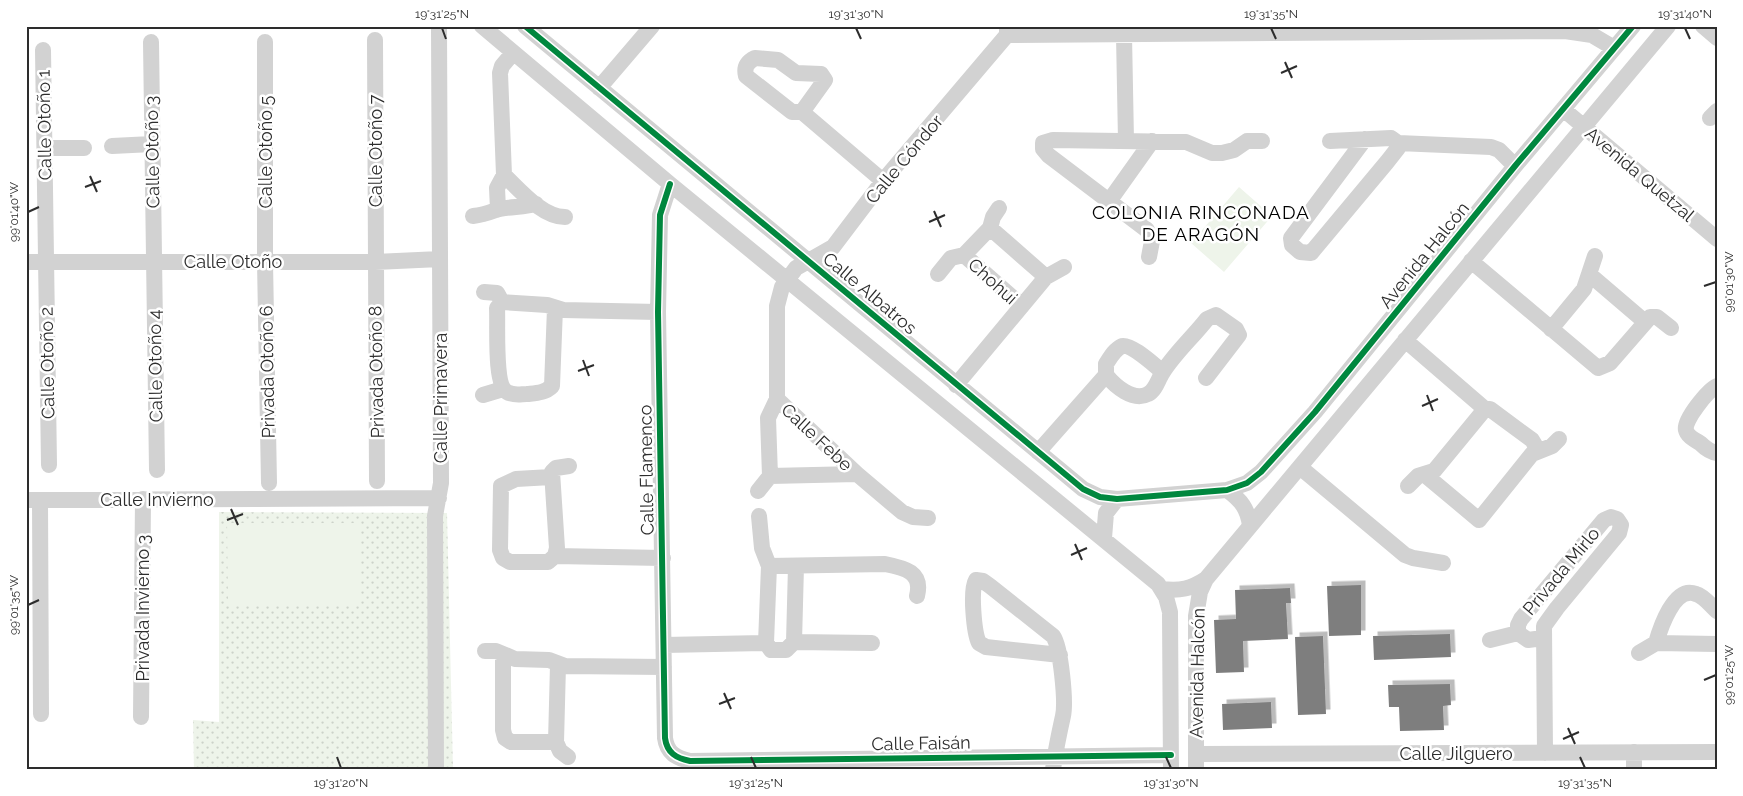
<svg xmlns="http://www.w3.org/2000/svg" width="1743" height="796" font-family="Raleway,sans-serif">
	<defs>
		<pattern id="park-dots" width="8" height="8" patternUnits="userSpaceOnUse" patternTransform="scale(1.25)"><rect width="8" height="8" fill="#eef4ea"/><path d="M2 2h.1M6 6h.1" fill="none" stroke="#ccd2c9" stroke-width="1.8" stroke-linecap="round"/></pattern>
		<filter id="shadow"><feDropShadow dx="4.5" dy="-4.5" stdDeviation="0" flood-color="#0004"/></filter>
	</defs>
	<rect width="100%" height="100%" fill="#fff"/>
	<path fill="url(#park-dots)" d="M 219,512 L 447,513 L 453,770 L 194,770 L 193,720 L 219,722 Z"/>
	<path fill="#eef4ea" d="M 1239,187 L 1272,216 L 1224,272 L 1191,243 Z
		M 227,523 L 361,523 L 361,604 L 228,604 Z"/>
	<path fill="#7e7e7e" filter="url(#shadow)" d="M 1361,585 L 1361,635 L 1329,636 L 1327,586 Z
		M 1290,588 L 1291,603 L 1286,603 L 1288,639 L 1243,641 L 1244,672 L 1216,673 L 1214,620 L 1236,619 L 1235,590 Z
		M 1450,634 L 1451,657 L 1374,660 L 1373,636 Z
		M 1323,636 L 1326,714 L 1298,715 L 1295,637 Z
		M 1450,684 L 1451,705 L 1443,706 L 1444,730 L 1400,731 L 1399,707 L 1389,707 L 1388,685 Z
		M 1271,702 L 1272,728 L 1223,730 L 1222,704 Z"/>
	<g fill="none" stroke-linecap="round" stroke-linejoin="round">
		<path stroke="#d2d2d2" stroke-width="16" d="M 482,26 L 670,184 L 1158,584 L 1166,597 L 1170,612 L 1171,770
			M 525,26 L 1083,489 L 1100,497 L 1117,499 L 1227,490 L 1247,483 L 1261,472 L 1315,412 L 1515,166 L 1633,26
			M 1703,26 L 1717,38
			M 1007,35 L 1565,31 L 1592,35 L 1614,48
			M 1124,35 L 1126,141
			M 375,40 L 377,481
			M 151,42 L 157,470
			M 265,42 L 265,262 L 269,483
			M 43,50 L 49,465
			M 599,88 L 652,26
			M 1563,109 L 1717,239
			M 802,112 L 825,80 L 821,74 L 796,73 L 778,60 L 755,58 C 747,62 744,68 746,76 L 792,112 L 802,112 L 883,181
			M 1710,118 L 1717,111
			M 1365,139 L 1291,238 L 1292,245 L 1300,252 L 1311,253 L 1387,162 L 1398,148 L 1398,143
			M 1330,141 L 1391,138 L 1398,143 L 1491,147 L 1499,150 L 1515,166
			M 112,146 L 152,144
			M 45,148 L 84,148
			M 504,175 C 520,190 542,217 565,217
			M 670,184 L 660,215 L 658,312 L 665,738 C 667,753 676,758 690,761 L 1171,755
			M 1110,200 L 1152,141
			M 498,209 L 497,188 L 504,175 L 500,73 L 502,66 L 513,53
			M 473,216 C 483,215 488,213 496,210 C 504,207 525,207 536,204
			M 990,228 L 1046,277
			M 964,255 L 1022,306
			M 1149,257 L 1152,241 L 1147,230 L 1048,155 L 1043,149 L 1043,143 L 1053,140 L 1186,142 L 1212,153 L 1222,153 L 1234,150 L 1247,141 L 1262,141
			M 1471,261 L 1598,368 L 1610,363 L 1650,317 L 1657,317 L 1671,328
			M 26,262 L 375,262 L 440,259
			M 938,274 L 951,258 L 964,255 L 990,228 L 993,217 L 999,208
			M 1589,274 L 1644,321
			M 484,292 L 497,293 L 502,302 L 497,308 C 498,324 494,385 507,392 C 513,396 521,394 527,394 C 536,393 545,393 552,386 L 555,308
			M 502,302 L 547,305 L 563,310 L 658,312
			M 1551,329 L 1584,289 L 1595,256
			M 1405,340 L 1485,409 L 1490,409 L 1532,440 L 1538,450
			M 1106,375 C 1115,386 1133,402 1148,394 C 1156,390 1158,379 1163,372 C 1175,353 1193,337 1207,319 L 1216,315 L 1236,329 L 1239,335 L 1206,378
			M 956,385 L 1046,277 L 1064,267
			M 1717,386 C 1708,390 1683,421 1686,430 C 1687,436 1695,440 1700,443 C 1705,448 1710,452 1717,453
			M 483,395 L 503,389
			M 777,399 L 857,474 L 902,512 L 913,517 L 928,518
			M 1038,452 L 1106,375 L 1106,364 C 1110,358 1115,349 1122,346 C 1132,344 1155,366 1163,372
			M 1301,468 L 1405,555 L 1413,558 L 1443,563
			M 1424,474 L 1479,520 L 1532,454 L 1552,446 L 1559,439
			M 770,476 L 857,474
			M 551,477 L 516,479 L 501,486 L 500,550 L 503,558 L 510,562 L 548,562 L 555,556 L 663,558
			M 1408,486 L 1418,476 L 1434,471 L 1485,409
			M 1227,490 C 1241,500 1248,509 1250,526
			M 758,491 L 770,476 L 768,418 L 777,399 L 777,306 L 782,287 L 796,268 L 833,247 L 883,181 L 1007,35 L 1007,26
			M 26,500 L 439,498
			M 40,500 L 41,714
			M 759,516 L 762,548 L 769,566 L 766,643 L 771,650 L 786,650 L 794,642 L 796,566
			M 1104,538 L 1106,513 L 1117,499
			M 555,556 L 557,548 L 552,472 L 556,468 L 569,466
			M 769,566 L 885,564 C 905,568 923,572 917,596
			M 1162,589 C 1180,591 1191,589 1206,579
			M 1518,633 L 1518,625 L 1521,619 L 1604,520 L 1611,517 L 1617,519 L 1621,525 L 1619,533 L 1557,608 L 1544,626 L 1545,753
			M 1490,640 L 1518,633 L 1528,640 L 1543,638
			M 794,642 L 872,643
			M 1656,643 C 1660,629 1674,585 1696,594 C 1704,596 1711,606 1717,611
			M 664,645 L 766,643
			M 485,651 L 496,651 L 515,659 L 549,660 L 565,666 L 664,667
			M 1639,653 L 1656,643 L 1717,644
			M 503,655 L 503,730 L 505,738 L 511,742 L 556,742
			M 558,665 L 556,742 L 560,751 L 568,757
			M 141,717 L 143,499
			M 1196,754 L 1717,752
			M 436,770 L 435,516 L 441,483 L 439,26
			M 1053,770 C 1055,752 1059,734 1063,716 C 1066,702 1061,647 1053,636 L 990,586 L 983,581 L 976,580 C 970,590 974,633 979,643 L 986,647 L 1060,655
			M 1196,770 L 1196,616 L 1200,592 L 1206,579 L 1668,26
			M 1634,770 L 1634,752"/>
		<defs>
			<path id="cycleway" d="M 525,26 L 1083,489 L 1100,497 L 1117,499 L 1227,490 L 1247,483 L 1261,472 L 1315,412 L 1515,166 L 1633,26
				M 670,184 L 660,215 L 658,312 L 665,738 C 667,753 676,758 690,761 L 1171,755"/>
		</defs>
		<use href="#cycleway" stroke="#fff" stroke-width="9"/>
		<use href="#cycleway" stroke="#00873e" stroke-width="6"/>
	</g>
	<path fill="none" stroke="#2d2d2d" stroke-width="2" d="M 442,28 L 446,39M 856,28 L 861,39M 1271,28 L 1276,39M 1685,28 L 1690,39M 1285,62 L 1292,78M 1281,73 L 1297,66M 90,176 L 97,192M 85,187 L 101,181M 934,211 L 941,227M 28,212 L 39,207M 929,222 L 945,215M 1704,286 L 1716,282M 583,360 L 589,376M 578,371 L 594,365M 1427,395 L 1433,411M 1422,406 L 1438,399M 231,509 L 238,525M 227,520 L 243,514M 1075,544 L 1082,560M 1071,555 L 1087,548M 28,605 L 39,600M 1704,680 L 1716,675M 724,693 L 731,709M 719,704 L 735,698M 1568,728 L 1575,744M 1563,739 L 1579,732M 337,757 L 341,768M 751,757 L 756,768M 1166,757 L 1171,768M 1580,757 L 1585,768"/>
	<g text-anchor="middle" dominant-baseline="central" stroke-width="5" stroke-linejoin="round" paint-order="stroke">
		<g font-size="18" fill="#2d2d2d" stroke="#fff">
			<text transform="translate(44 125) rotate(-91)">Calle Otoño 1</text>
			<text transform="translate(375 151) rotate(-90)">Calle Otoño 7</text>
			<text transform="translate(152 152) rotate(-91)">Calle Otoño 3</text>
			<text transform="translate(265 152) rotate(-90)">Calle Otoño 5</text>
			<text transform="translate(904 159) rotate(-50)">Calle Cóndor</text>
			<text transform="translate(1640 174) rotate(40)">Avenida Quetzal</text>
			<text transform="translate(1424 255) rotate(-51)">Avenida Halcón</text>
			<text x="233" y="261">Calle Otoño</text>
			<text transform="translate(993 281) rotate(42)">Chohui</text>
			<text transform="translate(870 293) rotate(40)">Calle Albatros</text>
			<text transform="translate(47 363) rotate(-91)">Calle Otoño 2</text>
			<text transform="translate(155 366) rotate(-91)">Calle Otoño 4</text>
			<text transform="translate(267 372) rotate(-91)">Privada Otoño 6</text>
			<text transform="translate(376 372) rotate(-91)">Privada Otoño 8</text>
			<text transform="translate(440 398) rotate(-90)">Calle Primavera</text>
			<text transform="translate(817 437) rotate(43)">Calle Febe</text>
			<text transform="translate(646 470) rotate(-91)">Calle Flamenco</text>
			<text x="157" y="499">Calle Invierno</text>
			<text transform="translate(1561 571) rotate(-50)">Privada Mirlo</text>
			<text transform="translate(142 608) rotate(-90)">Privada Invierno 3</text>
			<text transform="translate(1197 673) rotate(-89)">Avenida Halcón</text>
			<text transform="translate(921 743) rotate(-1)">Calle Faisán</text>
			<text x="1456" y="753">Calle Jilguero</text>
		</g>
		<g font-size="19" letter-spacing="1" fill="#000" stroke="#fff">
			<text x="1201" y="212">COLONIA RINCONADA<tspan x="1201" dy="22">DE ARAGÓN</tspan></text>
		</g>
	</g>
	<rect width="1743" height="796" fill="none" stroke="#ffffff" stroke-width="55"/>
	<rect x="28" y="28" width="1688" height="740" fill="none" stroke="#2d2d2d" stroke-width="2"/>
	<g font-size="12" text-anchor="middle" fill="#2d2d2d">
		<text x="442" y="18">19°31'25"N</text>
		<text x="856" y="18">19°31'30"N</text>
		<text x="1271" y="18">19°31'35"N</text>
		<text x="1685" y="18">19°31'40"N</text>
		<text transform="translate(14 212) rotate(-90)" y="4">99°01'40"W</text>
		<text transform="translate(1729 282) rotate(-90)" y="4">99°01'30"W</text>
		<text transform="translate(14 605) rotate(-90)" y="4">99°01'35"W</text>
		<text transform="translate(1729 675) rotate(-90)" y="4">99°01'25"W</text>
		<text x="341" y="787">19°31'20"N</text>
		<text x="756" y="787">19°31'25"N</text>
		<text x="1171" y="787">19°31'30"N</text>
		<text x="1585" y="787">19°31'35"N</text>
	</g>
</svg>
